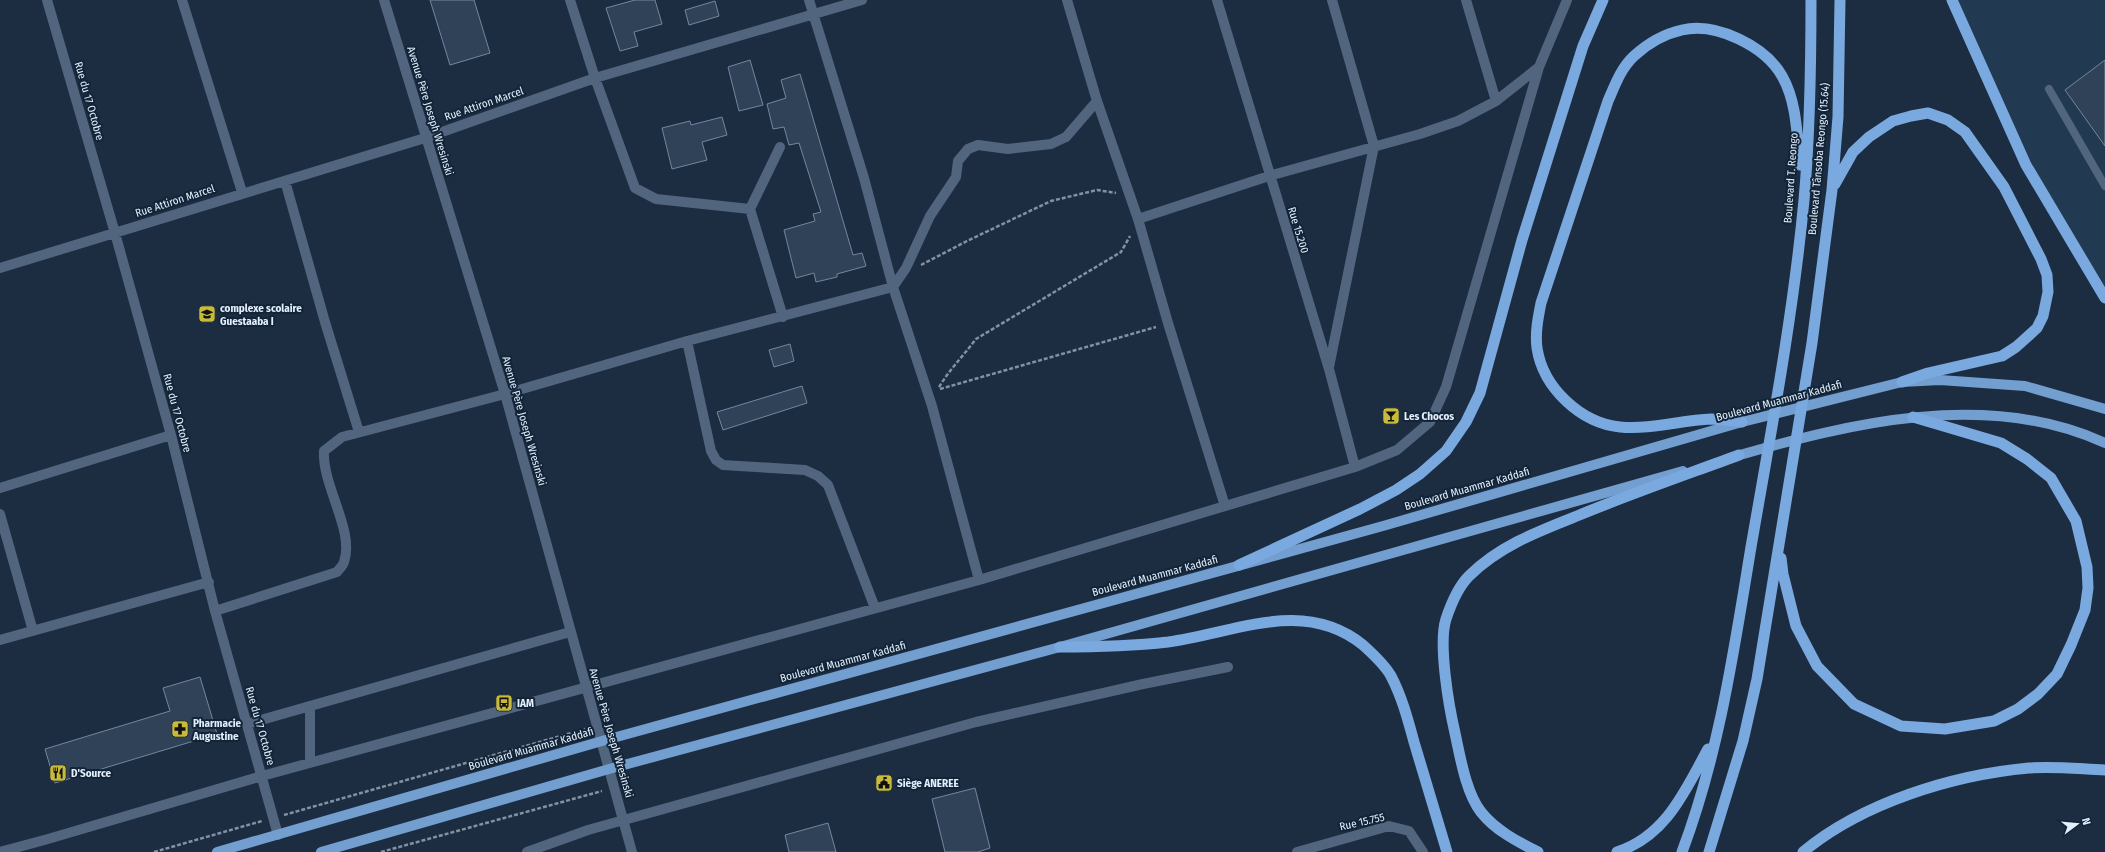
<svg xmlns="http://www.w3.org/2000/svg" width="2105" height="852" font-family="'Fira Sans Condensed',sans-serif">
	<rect width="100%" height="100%" fill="#1c2d42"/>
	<path fill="#223952" d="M 1952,0 L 2105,0 L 2105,291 L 2026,165 Z"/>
	<path fill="#304258" stroke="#7287a0" d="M 430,0 L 474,0 L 490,53 L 450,65 Z
		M 635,0 L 655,0 L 662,24 L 634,32 L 638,46 L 620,51 L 606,8 Z
		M 715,1 L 719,16 L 689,25 L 685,10 Z
		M 750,60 L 763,105 L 739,111 L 728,67 Z
		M 2105,60 L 2105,146 L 2065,90 Z
		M 800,74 L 853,255 L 862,253 L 866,266 L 837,274 L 837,277 L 816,282 L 814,273 L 796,278 L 784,230 L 815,221 L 813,214 L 821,212 L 799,143 L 789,145 L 784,127 L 773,129 L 767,104 L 786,98 L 781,80 Z
		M 722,117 L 727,135 L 702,142 L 707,160 L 672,169 L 662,128 L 690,121 L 691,125 Z
		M 790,344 L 794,361 L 774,367 L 769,350 Z
		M 802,386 L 807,403 L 723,430 L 717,412 Z
		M 200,677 L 217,734 L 55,783 L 45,749 L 170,711 L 163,688 Z
		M 975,788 L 990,848 L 978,852 L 945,852 L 932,799 Z
		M 828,823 L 836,852 L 789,852 L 785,835 Z"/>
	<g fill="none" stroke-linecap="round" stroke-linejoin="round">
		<path stroke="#8391a2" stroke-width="2.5" stroke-dasharray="4 2" stroke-linecap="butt" d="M 921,265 L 967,241 L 1051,201 L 1097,190 L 1116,193
			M 939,387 C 950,369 964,355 976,339 L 1121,252 L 1130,236
			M 940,389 L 1156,327
			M 284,815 L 585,729
			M 154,852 L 262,821
			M 381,852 L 602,791"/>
		<path stroke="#51667e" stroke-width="8" d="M 2049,89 L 2105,186"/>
		<path stroke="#51667e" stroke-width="10" d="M 47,0 L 115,233 L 171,435 L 215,611 L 278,835
			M 182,0 L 242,192
			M 570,0 L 595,78 L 635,188 L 656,199 L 750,209 L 780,147
			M 809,0 L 864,178 L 893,287 L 932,406 L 979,580
			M 1067,0 L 1097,101 L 1138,219 L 1168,323 L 1225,506
			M 1217,0 L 1329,369 L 1355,467
			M 1466,0 L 1496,101
			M 285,181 L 325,322 L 359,432
			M 750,209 L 783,317
			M 1138,219 L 1269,176 L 1420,134 L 1458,121 L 1496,101 L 1539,67
			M 0,268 L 425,138 L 595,78 L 862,0
			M 687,341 L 711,451 L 716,460 L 723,465 L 805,470 L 818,476 L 828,485 L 875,608
			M 1329,367 L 1374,146 L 1332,0
			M 0,488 L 171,435
			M 0,514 L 33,631
			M 215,611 L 337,572 C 339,569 343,566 344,562 C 355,531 322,486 324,451 L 342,437 L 505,394 L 687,341 L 893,287 L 906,268 L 930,216 L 956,177 L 958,161 L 968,149 L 978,145 L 1008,149 L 1051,144 L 1066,137 L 1097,101
			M 0,640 L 209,582
			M 310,706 L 310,763
			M 247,724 L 570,632
			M 0,852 L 48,839 L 262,776 L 979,580 L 1355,467 L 1397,450 L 1430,422 L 1446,387 L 1539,67 L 1567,0
			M 527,852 L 588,830 L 976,722 L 1143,684 L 1228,667
			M 1297,852 L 1389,826 L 1409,831 L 1423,852"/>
		<path stroke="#51667e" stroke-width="10" d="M 384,0 L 505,394 L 632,852"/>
		<path stroke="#739ed0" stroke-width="10" d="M 1733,457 C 1850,423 1988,389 2105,443
			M 217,852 L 602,741 L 1383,526 L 1742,422 L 1902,382 L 1940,380 L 2025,386 L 2105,409
			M 321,852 L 609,769 L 1060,647 L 1683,471"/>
		<path stroke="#7aa9e0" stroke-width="11" d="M 1952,0 L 2026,165 L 2105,298
			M 1835,184 L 1853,152 L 1869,137 L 1893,121 L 1911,116 L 1928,113 L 1948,120 L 1965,132 L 2004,187 L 2041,259 L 2047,275 L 2048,292 L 2043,316 L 2037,328 L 2016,347 L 2002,356 L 1928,373 L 1902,382
			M 1742,422 C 1732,421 1721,419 1711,419 C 1681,420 1651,430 1620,427 C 1581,423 1543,388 1537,348 C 1535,333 1538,318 1541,303 L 1608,101 C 1615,85 1621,68 1634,56 C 1647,44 1664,34 1682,30 C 1716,22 1765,46 1782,76 C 1797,102 1797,136 1800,165
			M 1781,558 L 1783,574 L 1796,626 L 1817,666 L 1854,704 L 1901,726 L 1945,729 L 1994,721 L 2018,709 L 2038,694 L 2057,674 L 2071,645 L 2085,610 L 2088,588 L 2087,567 L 2076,521 L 2051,478 L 2027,459 L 2001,443 L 1913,417
			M 1239,565 L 1360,509 L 1396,490 L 1420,474 L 1446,451 L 1466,422 L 1480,393 L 1522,240 L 1583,46 L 1603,0
			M 1060,647 C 1096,647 1132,646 1168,642 C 1235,633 1303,597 1363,645 C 1373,654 1385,665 1391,676 C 1402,697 1408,720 1414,742 C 1425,779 1436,815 1447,852
			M 1538,852 C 1518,842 1495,830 1481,812 C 1466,793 1460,756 1455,733 C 1449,707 1438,644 1446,619 C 1451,604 1458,587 1469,576 C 1499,546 1539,531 1577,516 C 1630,494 1685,475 1739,455
			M 1617,852 C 1666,836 1685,791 1708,749
			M 1682,852 C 1719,754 1734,650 1751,547 C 1771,432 1793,316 1804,200 C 1810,134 1811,66 1811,0
			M 1709,852 L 1743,741 L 1757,679 L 1812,343 L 1832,190 L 1838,117 L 1840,0
			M 1803,852 C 1862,803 1952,775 2029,768 C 2054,766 2080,769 2105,770"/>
	</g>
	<defs>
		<symbol id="school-square" viewBox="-11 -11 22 22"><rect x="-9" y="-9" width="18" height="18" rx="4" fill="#c8bb3b" stroke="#122438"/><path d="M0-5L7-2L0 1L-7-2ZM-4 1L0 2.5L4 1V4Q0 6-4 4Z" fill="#111"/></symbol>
		<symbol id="bar-square" viewBox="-11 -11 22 22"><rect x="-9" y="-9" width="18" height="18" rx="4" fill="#c8bb3b" stroke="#122438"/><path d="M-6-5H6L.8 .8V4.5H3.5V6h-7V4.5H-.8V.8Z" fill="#111"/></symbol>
		<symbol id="bus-square" viewBox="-11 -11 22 22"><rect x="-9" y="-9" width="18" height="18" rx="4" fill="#c8bb3b" stroke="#122438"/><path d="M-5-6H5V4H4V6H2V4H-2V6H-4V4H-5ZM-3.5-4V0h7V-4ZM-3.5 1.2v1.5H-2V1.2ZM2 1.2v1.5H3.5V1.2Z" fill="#111"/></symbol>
		<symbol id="pharmacy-square" viewBox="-11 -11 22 22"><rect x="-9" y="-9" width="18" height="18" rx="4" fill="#c8bb3b" stroke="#122438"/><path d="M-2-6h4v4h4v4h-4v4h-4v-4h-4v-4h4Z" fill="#111"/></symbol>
		<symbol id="restaurant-square" viewBox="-11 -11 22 22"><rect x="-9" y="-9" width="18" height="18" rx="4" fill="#c8bb3b" stroke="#122438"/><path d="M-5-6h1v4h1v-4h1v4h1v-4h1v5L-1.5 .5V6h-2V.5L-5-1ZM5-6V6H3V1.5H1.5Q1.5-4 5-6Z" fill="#111"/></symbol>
		<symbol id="civic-square" viewBox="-11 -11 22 22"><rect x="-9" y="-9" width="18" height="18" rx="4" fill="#c8bb3b" stroke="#122438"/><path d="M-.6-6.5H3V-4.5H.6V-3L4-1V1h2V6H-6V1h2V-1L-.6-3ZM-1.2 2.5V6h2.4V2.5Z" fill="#111"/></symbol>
	</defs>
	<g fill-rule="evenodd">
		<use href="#school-square" x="197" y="304" width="20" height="20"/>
		<use href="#bar-square" x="1381" y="406" width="20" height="20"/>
		<use href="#bus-square" x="494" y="693" width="20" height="20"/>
		<use href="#pharmacy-square" x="170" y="719" width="20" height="20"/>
		<use href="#restaurant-square" x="48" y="763" width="20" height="20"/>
		<use href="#civic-square" x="874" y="773" width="20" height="20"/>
	</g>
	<g text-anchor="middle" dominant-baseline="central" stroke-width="4" stroke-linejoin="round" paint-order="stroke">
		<g font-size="11" fill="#e4effd" stroke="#122438">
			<text transform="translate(89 101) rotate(74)">Rue du 17 Octobre</text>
			<text transform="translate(484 104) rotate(-19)">Rue Attiron Marcel</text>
			<text transform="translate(430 111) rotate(73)">Avenue Père Joseph Wresinski</text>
			<text transform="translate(1819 159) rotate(-85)">Boulevard Tânsoba Reongo (15.64)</text>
			<text transform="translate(1791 178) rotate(-86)">Boulevard T. Reongo</text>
			<text transform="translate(175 201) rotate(-18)">Rue Attiron Marcel</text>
			<text transform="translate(1298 230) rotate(73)">Rue 15.200</text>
			<text transform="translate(1779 401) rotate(-15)">Boulevard Muammar Kaddafi</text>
			<text transform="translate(177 413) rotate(75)">Rue du 17 Octobre</text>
			<text transform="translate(524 421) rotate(74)">Avenue Père Joseph Wresinski</text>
			<text transform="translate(1467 489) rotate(-16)">Boulevard Muammar Kaddafi</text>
			<text transform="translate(1155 576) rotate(-15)">Boulevard Muammar Kaddafi</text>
			<text transform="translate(843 662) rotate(-15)">Boulevard Muammar Kaddafi</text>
			<text transform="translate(260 726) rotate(74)">Rue du 17 Octobre</text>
			<text transform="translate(611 733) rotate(74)">Avenue Père Joseph Wresinski</text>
			<text transform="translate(531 749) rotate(-16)">Boulevard Muammar Kaddafi</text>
			<text transform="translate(1362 822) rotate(-13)">Rue 15.755</text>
		</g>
		<g font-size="11" font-weight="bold" fill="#e4effd" stroke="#122438" text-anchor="start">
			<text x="220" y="308">complexe scolaire<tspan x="220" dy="13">Guestaaba I</tspan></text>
			<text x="1404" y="416">Les Chocos</text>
			<text x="517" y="703">IAM</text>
			<text x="193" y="723">Pharmacie<tspan x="193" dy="13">Augustine</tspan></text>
			<text x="71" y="773">D'Source</text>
			<text x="897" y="783">Siège ANEREE</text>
		</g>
	</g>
	<g transform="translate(2077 824) rotate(74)" stroke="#122438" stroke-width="3" paint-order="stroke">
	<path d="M0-3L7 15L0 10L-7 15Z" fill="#e4effd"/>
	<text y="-6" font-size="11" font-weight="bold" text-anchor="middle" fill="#e4effd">N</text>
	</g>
</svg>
